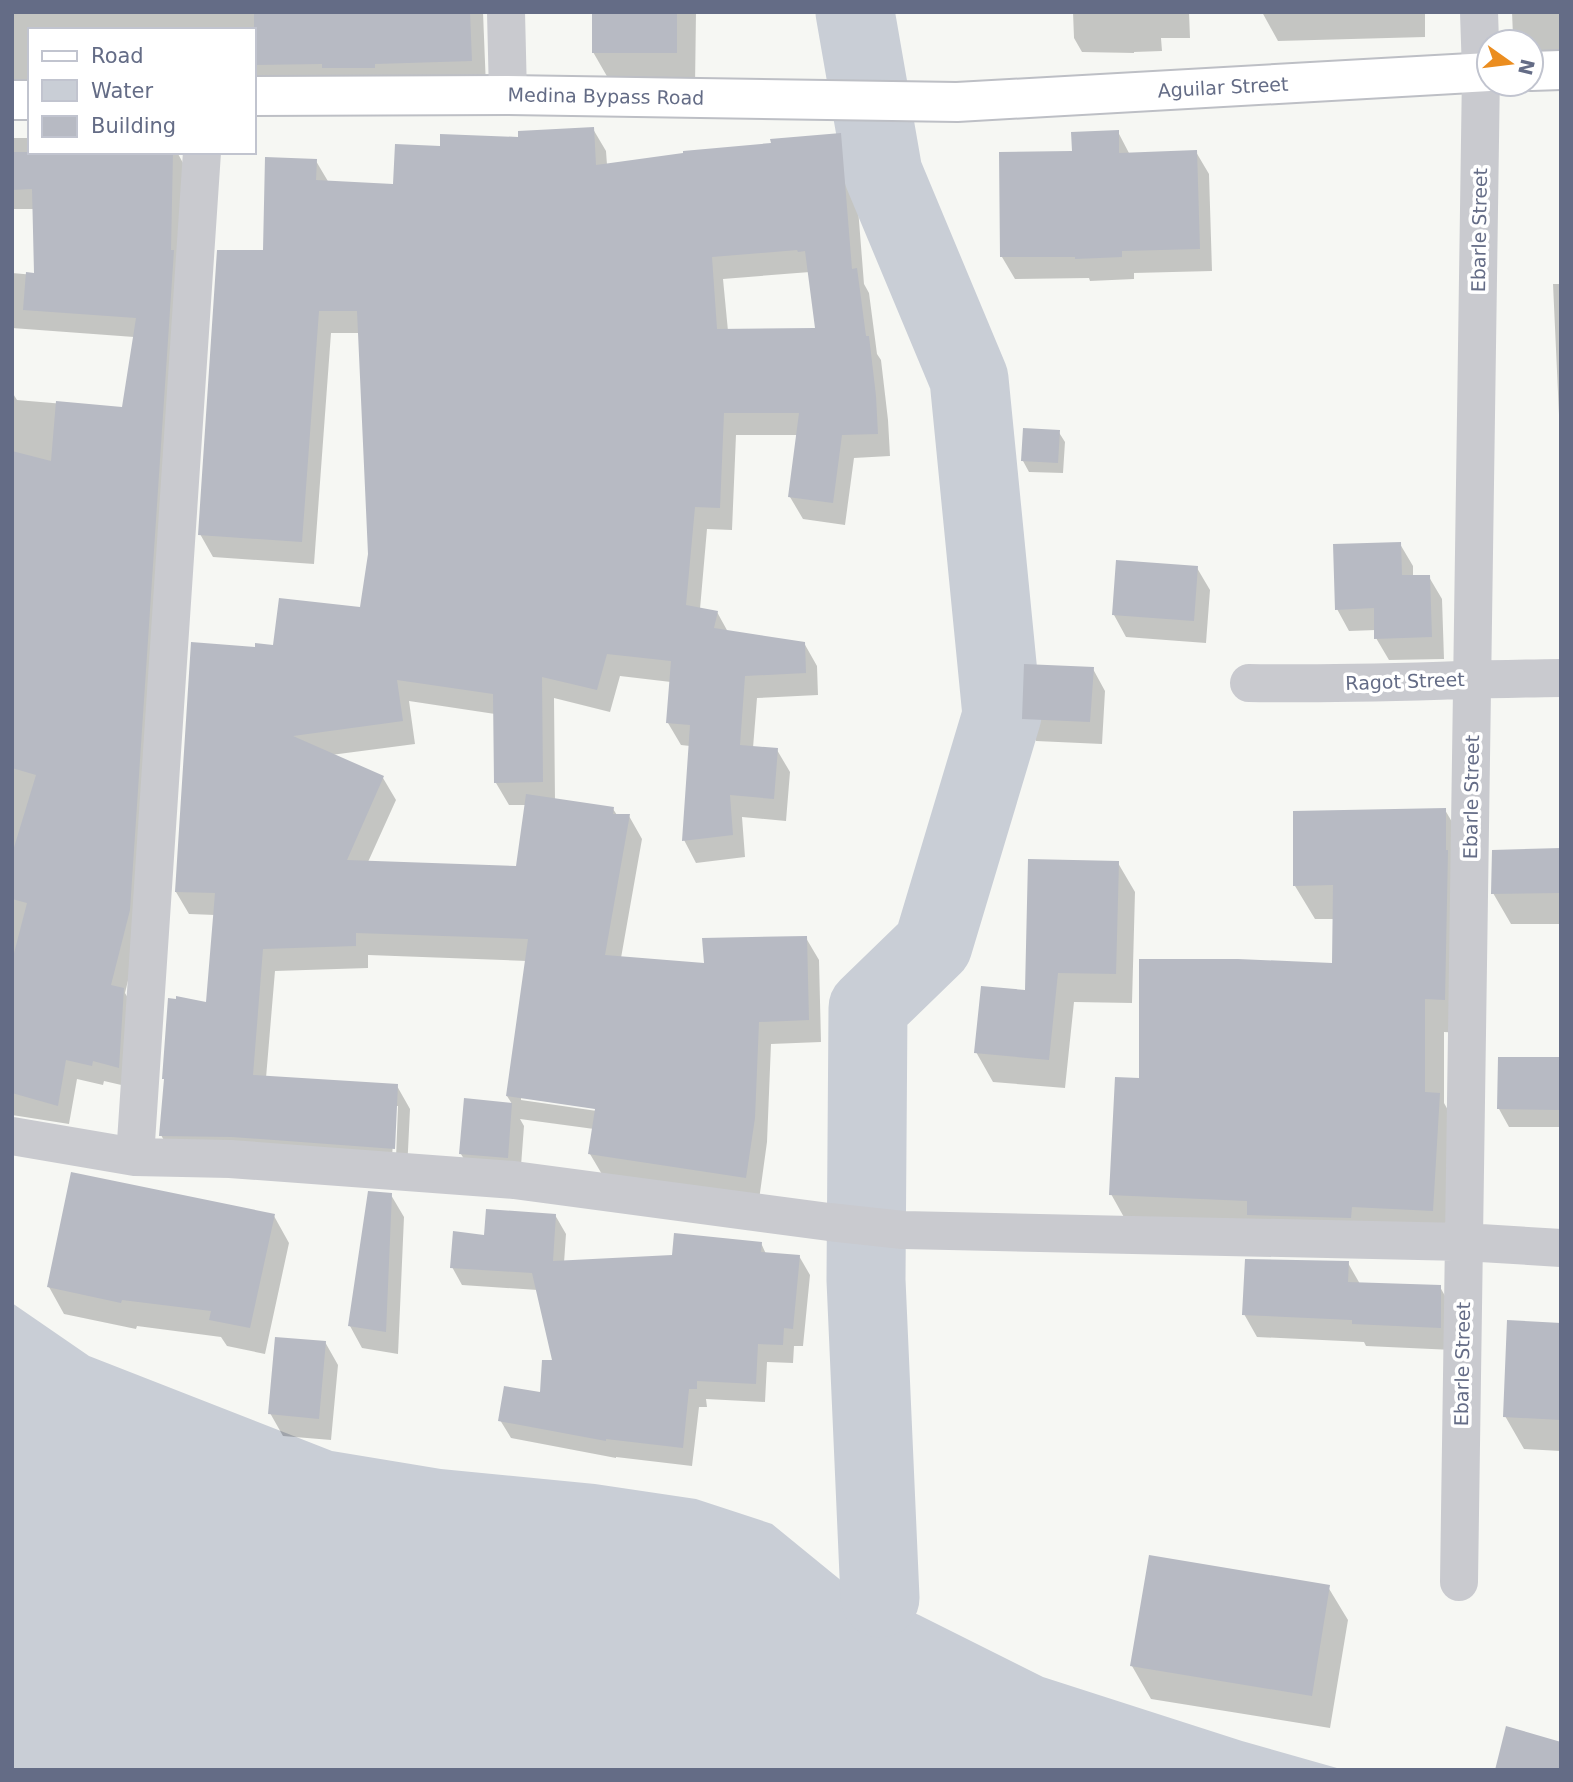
<svg xmlns="http://www.w3.org/2000/svg" width="1573" height="1782" font-family="'DejaVu Sans',sans-serif">
	<rect width="100%" height="100%" fill="#f6f7f3"/>
	<path fill="#c9ced6" d="M 12,1303 L 89,1356 L 332,1451 L 441,1469 L 595,1484 L 696,1499 L 772,1524 L 843,1582 L 919,1615 L 1043,1677 L 1242,1741 L 1344,1770 L 12,1770 Z"/>
	<path fill="#0003" fill-rule="evenodd" d="M 12,12 L 483,12 L 486,87 L 254,89 L 254,30 L 30,30 L 30,81 L 12,81 Z
		M 594,12 L 696,12 L 695,86 L 612,85 L 593,52 Z
		M 1073,12 L 1189,12 L 1190,38 L 1161,38 L 1162,51 L 1134,52 L 1134,53 L 1082,52 L 1074,38 Z
		M 1262,12 L 1425,12 L 1425,37 L 1278,41 Z
		M 1512,12 L 1561,12 L 1561,61 L 1531,62 L 1531,42 L 1516,42 L 1513,36 Z
		M 593,129 L 606,151 L 607,165 L 773,145 L 841,135 L 854,157 L 864,284 L 869,293 L 877,354 L 881,360 L 888,420 L 890,456 L 854,458 L 845,525 L 803,519 L 790,497 L 798,435 L 736,435 L 732,530 L 707,529 L 700,609 L 717,612 L 728,632 L 804,643 L 817,666 L 818,695 L 757,698 L 753,748 L 777,750 L 790,772 L 786,821 L 742,817 L 745,857 L 696,863 L 684,840 L 690,746 L 681,745 L 668,723 L 671,682 L 620,676 L 610,712 L 554,698 L 555,800 L 613,809 L 617,815 L 629,816 L 642,839 L 621,958 L 706,965 L 806,938 L 819,960 L 821,1042 L 771,1044 L 767,1142 L 759,1200 L 603,1176 L 590,1154 L 594,1129 L 520,1119 L 524,1126 L 520,1179 L 474,1176 L 461,1154 L 465,1100 L 512,1104 L 507,1096 L 527,961 L 368,955 L 368,968 L 275,971 L 266,1078 L 397,1086 L 410,1109 L 407,1171 L 174,1158 L 161,1135 L 208,1004 L 215,915 L 189,914 L 176,892 L 257,649 L 275,647 L 362,609 L 370,555 L 359,333 L 331,333 L 314,564 L 213,557 L 200,534 L 265,252 L 316,161 L 329,183 L 395,186 L 441,148 ZM 810,272 L 817,330 L 728,331 L 723,279 ZM 409,701 L 495,714 L 496,783 L 509,805 L 526,805 L 517,868 L 368,862 L 396,800 L 383,778 L 331,755 L 415,744 ZM 521,1097 L 604,1108 L 604,1112 L 521,1100 ZM 395,1106 L 398,1106 L 396,1158 L 392,1158 Z
		M 1118,132 L 1130,155 L 1196,152 L 1209,174 L 1212,271 L 1134,273 L 1134,279 L 1090,281 L 1089,278 L 1015,279 L 1002,257 L 1074,153 Z
		M 12,138 L 30,138 L 30,152 L 177,152 L 183,163 L 140,931 L 125,993 L 135,1010 L 130,1087 L 104,1081 L 103,1085 L 77,1079 L 69,1124 L 12,1115 L 12,392 L 17,400 L 124,409 L 134,337 L 12,328 L 12,273 L 35,275 L 34,209 L 12,209 Z
		M 1553,284 L 1561,284 L 1561,418 L 1559,415 Z
		M 1058,431 L 1065,442 L 1063,473 L 1029,472 L 1023,461 Z
		M 1400,544 L 1413,566 L 1413,577 L 1429,577 L 1442,599 L 1444,659 L 1389,660 L 1376,638 L 1376,630 L 1349,631 L 1337,609 Z
		M 1197,568 L 1210,590 L 1206,643 L 1126,637 L 1114,615 Z
		M 1093,669 L 1105,691 L 1102,744 L 1036,741 L 1023,718 Z
		M 1445,810 L 1465,844 L 1463,1033 L 1444,1032 L 1444,1103 L 1458,1128 L 1452,1244 L 1130,1228 L 1111,1194 L 1141,1080 L 1334,964 L 1335,919 L 1315,919 L 1295,886 Z
		M 1561,850 L 1561,924 L 1511,924 L 1493,893 Z
		M 1118,863 L 1135,892 L 1132,1003 L 1074,1002 L 1065,1088 L 993,1082 L 976,1052 L 1027,992 Z
		M 1561,1059 L 1561,1127 L 1509,1127 L 1499,1109 Z
		M 391,1195 L 404,1217 L 398,1354 L 362,1348 L 350,1326 Z
		M 555,1215 L 566,1234 L 564,1263 L 673,1256 L 761,1243 L 766,1254 L 799,1256 L 810,1275 L 803,1346 L 794,1346 L 793,1363 L 767,1362 L 765,1402 L 706,1399 L 707,1407 L 699,1407 L 692,1466 L 616,1457 L 616,1458 L 511,1438 L 500,1420 L 542,1394 L 554,1362 L 538,1290 L 462,1285 L 452,1267 L 486,1237 Z
		M 274,1216 L 289,1243 L 265,1354 L 227,1346 L 221,1337 L 137,1326 L 136,1329 L 64,1314 L 49,1287 Z
		M 1348,1263 L 1360,1284 L 1440,1287 L 1453,1310 L 1453,1350 L 1366,1346 L 1364,1342 L 1257,1337 L 1244,1314 Z
		M 1561,1325 L 1561,1451 L 1524,1449 L 1505,1416 Z
		M 325,1342 L 338,1365 L 331,1440 L 283,1436 L 270,1413 Z
		M 1328,1587 L 1348,1620 L 1330,1728 L 1151,1699 L 1132,1666 Z"/>
	<g fill="none" stroke-linecap="round" stroke-linejoin="round">
		<path stroke="#c9ced6" stroke-width="79" d="M 855,12 L 883,173 L 969,379 L 1002,715 L 933,945 L 868,1008 L 866,1280 L 880,1598"/>
	</g>
	<path fill="#b7bac3" fill-rule="evenodd" d="M 254,12 L 470,12 L 472,61 L 375,64 L 375,68 L 322,68 L 322,64 L 254,65 Z
		M 592,12 L 677,12 L 677,53 L 592,53 Z
		M 594,127 L 596,165 L 683,153 L 683,151 L 771,143 L 770,139 L 841,133 L 852,269 L 857,268 L 866,336 L 869,336 L 876,396 L 878,434 L 842,435 L 833,503 L 788,497 L 799,413 L 724,413 L 720,508 L 695,507 L 686,605 L 718,611 L 714,628 L 805,642 L 806,673 L 745,676 L 740,745 L 778,748 L 774,799 L 730,795 L 733,835 L 682,841 L 690,725 L 666,723 L 671,661 L 607,654 L 597,690 L 542,677 L 543,782 L 494,783 L 493,694 L 397,680 L 403,721 L 293,736 L 384,776 L 347,860 L 516,866 L 526,794 L 614,807 L 613,814 L 630,814 L 605,955 L 704,963 L 702,938 L 807,936 L 809,1020 L 759,1022 L 755,1118 L 746,1178 L 588,1154 L 595,1109 L 506,1096 L 528,939 L 356,933 L 356,946 L 263,949 L 253,1075 L 398,1084 L 395,1149 L 232,1137 L 159,1136 L 164,1079 L 162,1079 L 168,998 L 176,999 L 176,996 L 206,1002 L 215,893 L 175,892 L 191,642 L 255,647 L 255,643 L 273,645 L 279,598 L 360,607 L 368,554 L 357,311 L 319,311 L 302,542 L 198,535 L 217,250 L 263,250 L 265,157 L 317,159 L 316,180 L 393,184 L 395,144 L 440,146 L 440,134 L 518,137 L 518,131 ZM 797,250 L 798,252 L 805,251 L 815,328 L 717,329 L 712,257 Z
		M 1119,130 L 1119,153 L 1197,150 L 1200,249 L 1122,251 L 1122,257 L 1075,259 L 1075,257 L 1000,257 L 999,152 L 1072,151 L 1071,132 Z
		M 12,152 L 173,152 L 171,250 L 174,250 L 130,910 L 111,985 L 124,988 L 119,1068 L 93,1061 L 92,1066 L 66,1060 L 58,1106 L 12,1093 L 12,961 L 27,903 L 12,899 L 12,854 L 36,775 L 12,768 L 12,451 L 51,461 L 56,401 L 122,407 L 136,318 L 23,310 L 26,272 L 34,273 L 32,189 L 12,190 Z
		M 1023,428 L 1060,430 L 1058,463 L 1021,461 Z
		M 1401,542 L 1402,575 L 1430,575 L 1432,637 L 1374,639 L 1374,608 L 1335,610 L 1333,544 Z
		M 1116,560 L 1198,566 L 1194,621 L 1112,615 Z
		M 1024,664 L 1094,667 L 1090,722 L 1022,719 Z
		M 1446,808 L 1446,850 L 1448,850 L 1445,1000 L 1425,999 L 1425,1092 L 1440,1093 L 1433,1211 L 1352,1207 L 1351,1218 L 1247,1215 L 1247,1201 L 1109,1195 L 1115,1077 L 1139,1078 L 1139,959 L 1238,959 L 1332,963 L 1333,885 L 1293,886 L 1293,811 Z
		M 1561,848 L 1561,893 L 1491,894 L 1492,850 Z
		M 1028,859 L 1119,861 L 1116,974 L 1058,973 L 1049,1060 L 974,1053 L 981,986 L 1025,990 Z
		M 1498,1057 L 1561,1057 L 1561,1110 L 1497,1109 Z
		M 464,1098 L 512,1103 L 508,1158 L 459,1154 Z
		M 71,1172 L 275,1214 L 250,1328 L 209,1320 L 211,1311 L 122,1300 L 121,1303 L 47,1287 Z
		M 368,1191 L 392,1193 L 386,1332 L 348,1326 Z
		M 486,1209 L 556,1214 L 553,1261 L 672,1255 L 674,1233 L 762,1242 L 761,1252 L 800,1255 L 793,1329 L 784,1328 L 783,1345 L 758,1344 L 756,1384 L 697,1381 L 697,1389 L 689,1389 L 683,1448 L 606,1439 L 606,1441 L 498,1421 L 504,1386 L 540,1392 L 542,1360 L 552,1360 L 532,1273 L 450,1268 L 453,1231 L 484,1235 Z
		M 1245,1259 L 1349,1261 L 1348,1282 L 1441,1285 L 1441,1328 L 1352,1324 L 1352,1320 L 1242,1315 Z
		M 1507,1320 L 1561,1323 L 1561,1420 L 1503,1417 Z
		M 275,1337 L 326,1341 L 319,1419 L 268,1414 Z
		M 1149,1555 L 1330,1585 L 1312,1696 L 1130,1666 Z
		M 1506,1726 L 1561,1742 L 1561,1770 L 1495,1770 Z"/>
	<g fill="none" stroke-linecap="round" stroke-linejoin="round">
		<defs>
			<path id="secondary" d="M 1531,71 L 1561,70
				M 254,96 L 508,95 L 957,102 L 1489,72
				M 12,100 L 30,100"/>
		</defs>
		<use href="#secondary" stroke="#bdbfc5" stroke-width="42"/>
		<path stroke="#c9cacf" stroke-width="38" d="M 506,12 L 508,95
			M 1249,683 C 1353,685 1457,679 1561,678
			M 12,1136 L 135,1157 L 230,1159 L 514,1180 L 829,1222 L 903,1230 L 1464,1242 L 1561,1248
			M 135,1157 L 202,152
			M 1459,1582 L 1481,72 L 1479,12"/>
		<use href="#secondary" stroke="#fff" stroke-width="38"/>
	</g>
	<g text-anchor="middle" dominant-baseline="central" stroke-width="7" stroke-linejoin="round" paint-order="stroke">
		<g font-size="19" fill="#646c86" stroke="#fff">
			<text transform="translate(1223 87) rotate(-3)">Aguilar Street</text>
			<text transform="translate(606 96) rotate(1)">Medina Bypass Road</text>
			<text transform="translate(1479 230) rotate(-89)">Ebarle Street</text>
			<text transform="translate(1405 681) rotate(-2)">Ragot Street</text>
			<text transform="translate(1471 797) rotate(-89)">Ebarle Street</text>
			<text transform="translate(1462 1364) rotate(-89)">Ebarle Street</text>
		</g>
	</g>
	<rect width="1573" height="1782" fill="none" stroke="#646c86" stroke-width="28"/>
	<rect x="28" y="28" width="228" height="126" fill="#ffffff" stroke="#c1c4cf" stroke-width="2"/>
	<rect x="42" y="51" width="35" height="10" fill="#ffffff" stroke="#c1c4cf" stroke-width="2"/>
	<text x="91" y="63" font-size="21" fill="#646c86">Road</text>
	<rect x="42" y="80" width="35" height="21" fill="#c9ced6" stroke="#c1c4cf" stroke-width="2"/>
	<text x="91" y="98" font-size="21" fill="#646c86">Water</text>
	<rect x="42" y="116" width="35" height="21" fill="#b7bac3" stroke="#c1c4cf" stroke-width="2"/>
	<text x="91" y="133" font-size="21" fill="#646c86">Building</text>
	<g transform="translate(1510 63) rotate(104)"><circle r="33" fill="#ffffff" stroke="#c1c4cf" stroke-width="2"/>
	<path d="M0-5L12 26L0 18L-12 26Z" fill="#eb8d1f"/>
	<text y="-10" font-size="19" font-weight="bold" text-anchor="middle" fill="#646c86">N</text>
	</g>
</svg>
